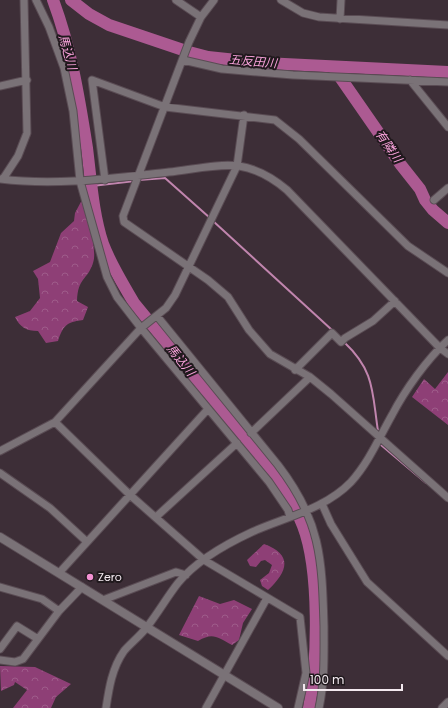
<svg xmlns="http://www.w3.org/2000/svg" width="448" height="708" font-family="Poppins,'Noto Sans JP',sans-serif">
	<defs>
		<pattern id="forest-crowns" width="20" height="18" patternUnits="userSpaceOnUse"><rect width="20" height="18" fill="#8e3f76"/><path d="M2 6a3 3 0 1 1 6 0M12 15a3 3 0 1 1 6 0" fill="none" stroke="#9e5b8a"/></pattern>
	</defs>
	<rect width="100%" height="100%" fill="#3d2e37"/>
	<path fill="url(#forest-crowns)" d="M 84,196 C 86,211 98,250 93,263 C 87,281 78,277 77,301 L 88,307 L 83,320 C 66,322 63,326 58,341 L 46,343 L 38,331 C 26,331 20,327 15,317 L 30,311 L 40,298 L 38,279 L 33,271 L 50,262 L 61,233 L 74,221 L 75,213 Z
		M 448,372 L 448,425 L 412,397 L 424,379 L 435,389 Z
		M 264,544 C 294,555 287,572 268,590 L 262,586 L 260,580 L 269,573 L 272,565 L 265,560 L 261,561 L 256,567 L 250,566 L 247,560 Z
		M 199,596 L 220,604 L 234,600 L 252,609 L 243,623 L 239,640 L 232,645 C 217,637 213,632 198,641 L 179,635 Z
		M 0,666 L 35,667 L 71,684 L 56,697 L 51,708 L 13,708 L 27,690 L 15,682 L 14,685 L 1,691 Z"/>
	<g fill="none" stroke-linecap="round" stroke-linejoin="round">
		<path stroke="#c185ae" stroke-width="2" d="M 139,180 L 165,178 L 210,218
			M 92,186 L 135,181
			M 213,221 L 332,330
			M 344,342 C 375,371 372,392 378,431
			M 381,445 L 426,483"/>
		<path stroke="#ac5a92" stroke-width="12" d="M 53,0 C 71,48 79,97 87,148 C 91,180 93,214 103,244 C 111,265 123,284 134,303 L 267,465 C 280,484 295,504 303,526 C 320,570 318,661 309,708
			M 71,0 L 89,14 L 109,25 L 189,52 L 208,57 L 264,63 L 448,72
			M 333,67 L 401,165 L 420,189 L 425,200 L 433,210 L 448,223"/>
		<defs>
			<path id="minor" d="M 36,0 L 49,27 L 64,68 L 73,111 L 80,181 L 107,277 L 117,297 L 141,328 L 269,482 L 288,510 L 290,517
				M 176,0 L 201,17
				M 214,0 L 201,17 L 189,42 L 123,216 L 124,222 L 208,280 L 228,297 L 249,330 L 270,354 L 310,377 L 331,394 L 448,498
				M 281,0 L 303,13 L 319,17 L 448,25
				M 340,19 L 341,0
				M 183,60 L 222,69 L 293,75 L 448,82
				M 410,80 L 448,127
				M 0,86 L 27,80
				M 0,179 C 57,186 113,178 169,172 C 190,170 219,163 239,166 C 258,169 273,178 287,190 L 440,348 L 448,354
				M 3,179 L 18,156 L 27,133 L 24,0
				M 105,180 L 92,80 L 165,107 L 275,120 L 299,139 L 408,246 L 448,273
				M 434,200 L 448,188
				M 157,316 L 278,465 C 321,521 322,558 324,626 C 324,653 325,681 319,708
				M 295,370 L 332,333 L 341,342 L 345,338 L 373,321 L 395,301
				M 55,422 L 130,495 L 204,560 L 300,617 L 306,673 L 298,708
				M 251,433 L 310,377
				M 0,451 L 55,422 L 141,328 L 166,308 L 175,295 L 237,166 L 244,115
				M 0,473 L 50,508 L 86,541
				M 322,504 L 331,524 L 367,582 L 448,656
				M 156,517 L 237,443
				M 59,573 L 208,409
				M 0,587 L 42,599 L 59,611
				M 103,600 L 176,572 L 186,575
				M 0,649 L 17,626 L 38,639
				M 0,660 L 15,662 L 23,659 L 59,611 L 82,587
				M 106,708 C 109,688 112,668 124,651 C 131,643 140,636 147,627 C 158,613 167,597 178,583 C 197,560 226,544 252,532 C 286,517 325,509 351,482 C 369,462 379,438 392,415 C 405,390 427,359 448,340
				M 206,708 L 267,598
				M 442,708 L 448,702"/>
			<path id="tertiary" d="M 0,537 L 278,708"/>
		</defs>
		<use href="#minor" stroke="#5a4c54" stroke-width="9"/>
		<use href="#tertiary" stroke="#5a4c54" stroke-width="10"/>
		<use href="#minor" stroke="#7a7277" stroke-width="7"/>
		<use href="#tertiary" stroke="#7a7277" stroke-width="8"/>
	</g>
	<circle fill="#f491d3" stroke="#20191d" stroke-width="1.5" cx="90" cy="577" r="4"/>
	<g text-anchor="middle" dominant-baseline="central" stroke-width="4" stroke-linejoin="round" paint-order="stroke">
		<g font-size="11" fill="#f3e9ef" stroke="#20191d" text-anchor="start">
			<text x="98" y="577">Zero</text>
		</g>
		<g font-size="12" font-style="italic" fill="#fba4dd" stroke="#20191d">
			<text transform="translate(68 52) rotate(74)">馬込川</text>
			<text transform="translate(253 61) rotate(5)">五反田川</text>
			<text transform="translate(389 146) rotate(55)">有隣川</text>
			<text transform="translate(181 360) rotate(51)">馬込川</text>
		</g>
	</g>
	<path d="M304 684v6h98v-6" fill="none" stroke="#f3e9ef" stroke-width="2"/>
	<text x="310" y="684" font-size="12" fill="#f3e9ef" stroke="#20191d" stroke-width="3" paint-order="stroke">100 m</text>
</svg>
